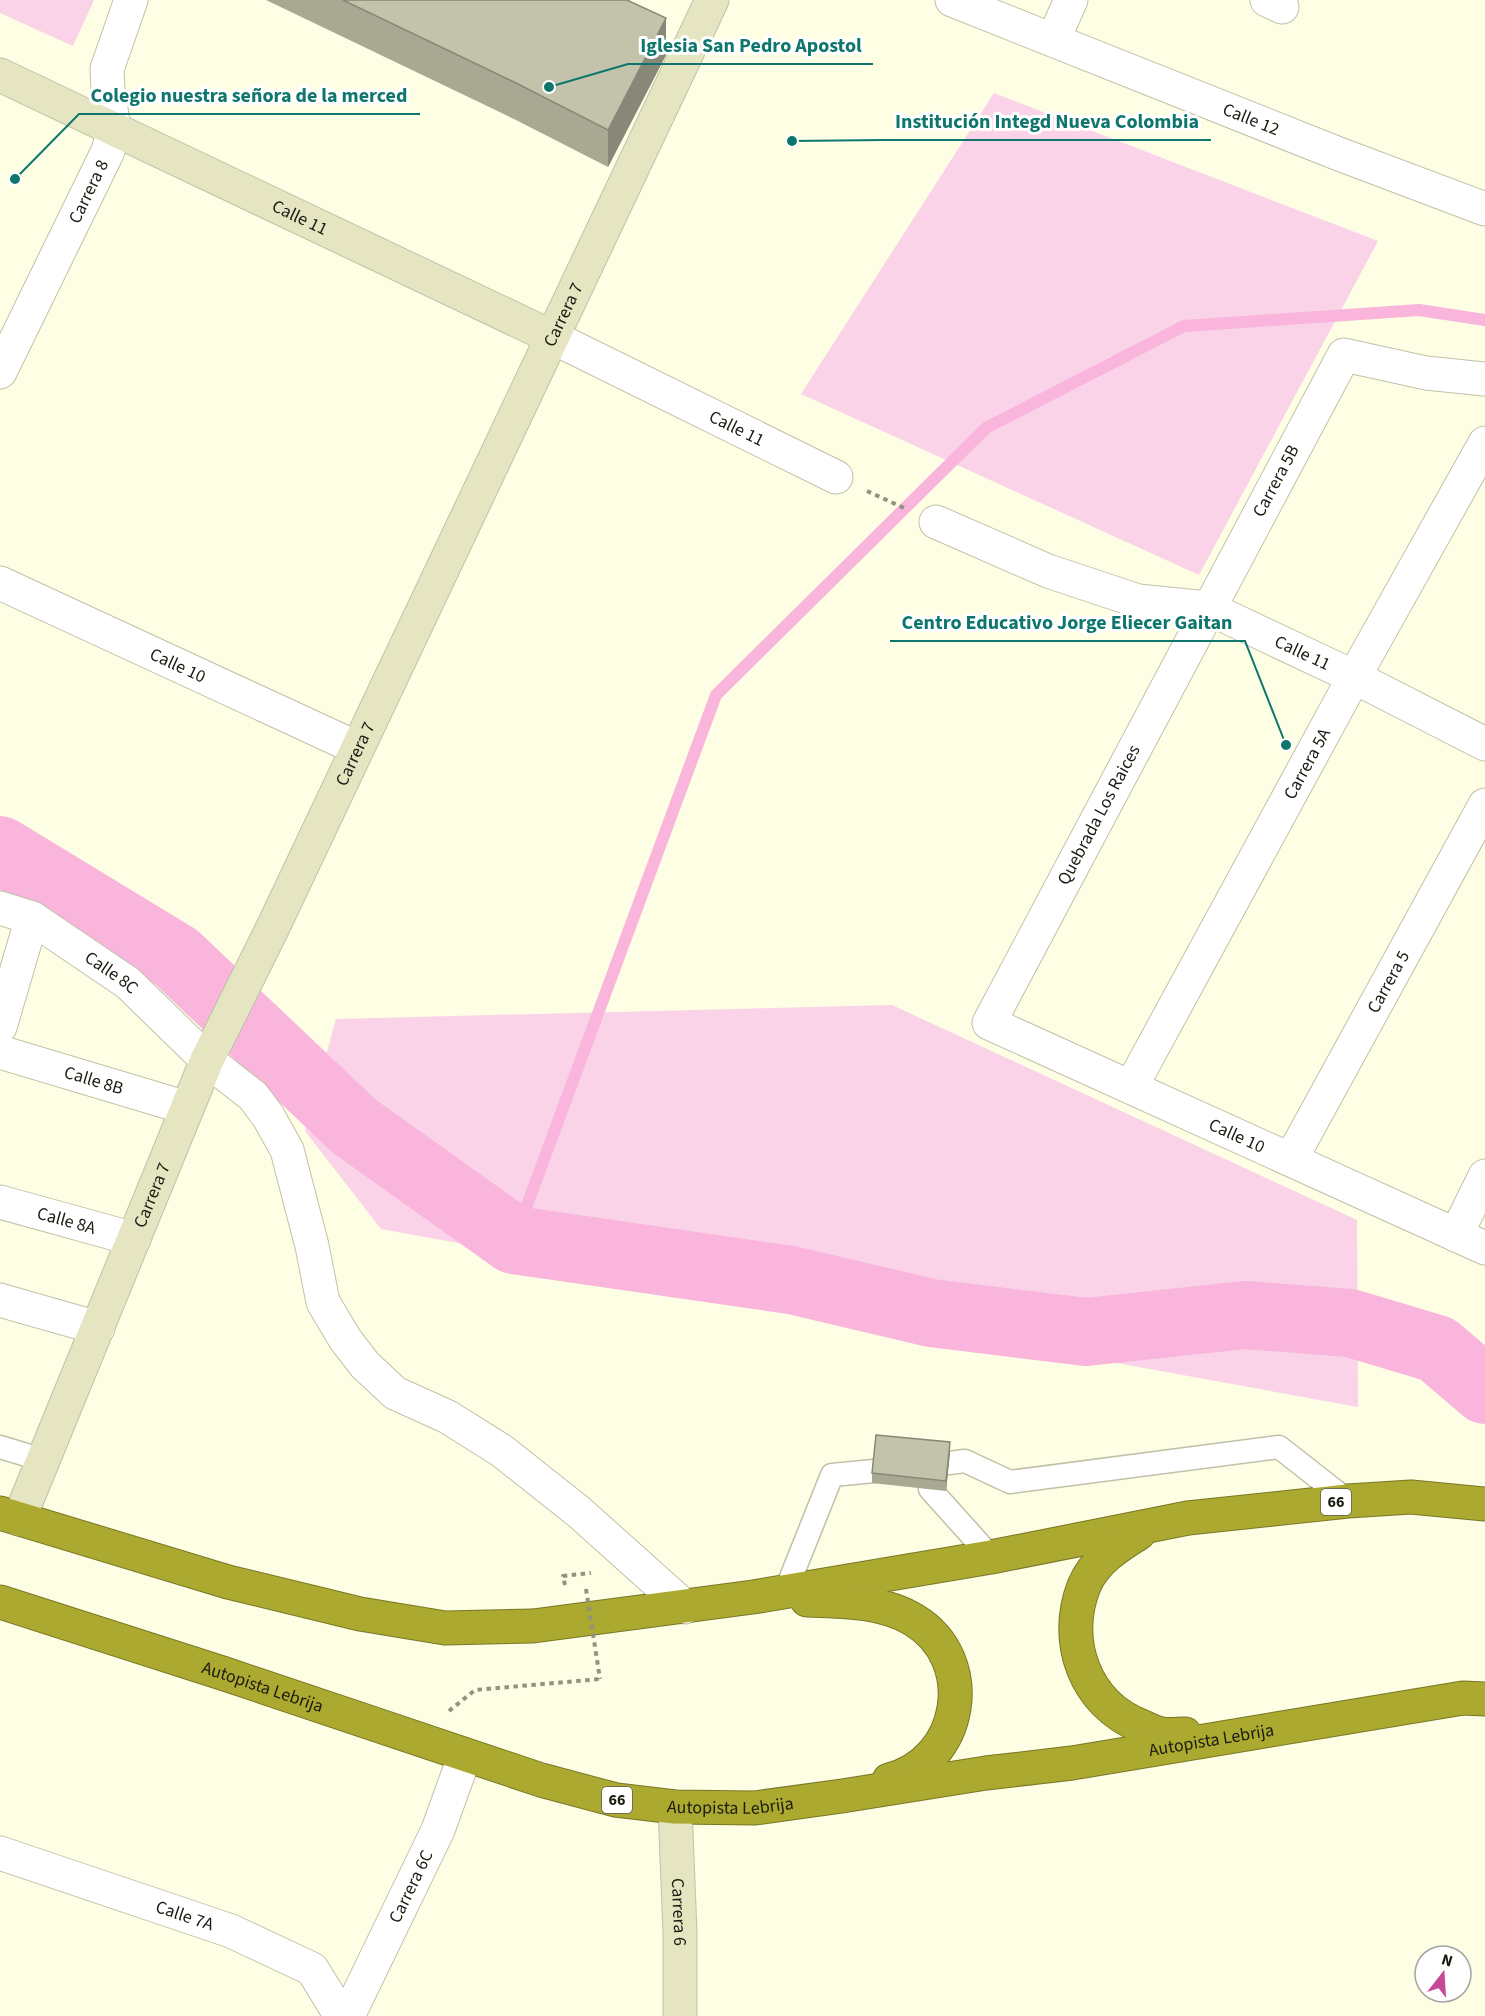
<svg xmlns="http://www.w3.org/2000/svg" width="1485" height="2016" font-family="'Source Sans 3',sans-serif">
	<rect width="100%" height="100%" fill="#fdfee4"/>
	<path fill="#fad3e8" d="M 0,0 L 94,0 L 73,46 L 0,13 Z
		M 994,93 L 1378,241 L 1199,575 L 801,394 Z
		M 892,1005 L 1357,1220 L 1358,1407 L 381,1229 L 305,1131 L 336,1019 Z"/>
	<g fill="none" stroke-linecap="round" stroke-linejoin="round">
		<path stroke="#f9b5db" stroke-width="12" d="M 514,1240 L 716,695 L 986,428 L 1184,326 L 1419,310 L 1485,320"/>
		<path stroke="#f9b5db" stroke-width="68" d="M 0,850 L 176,957 L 354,1126 L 514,1240 L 791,1280 L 931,1313 L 1086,1332 L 1245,1315 L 1350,1323 L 1437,1349 L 1485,1390"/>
		<defs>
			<path id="lane" d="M 0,1447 L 43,1460
				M 949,1463 L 965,1461 L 1010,1482 L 1279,1447 L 1348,1501
				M 930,1489 L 991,1557
				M 786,1590 L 832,1475 L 874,1471"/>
			<g id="street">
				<path id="s1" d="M 952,0 L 1339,154 L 1485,209"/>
				<path d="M 1267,0 L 1282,7"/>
				<path d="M 1053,40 L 1071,0"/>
				<path id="s2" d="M 552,337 L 836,477"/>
				<path id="s3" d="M 0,372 L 108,151 L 114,129 L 108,89 L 107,69 L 131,0"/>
				<path id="s4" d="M 1485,379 L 1426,373 L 1344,355 L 989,1023 L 1485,1248"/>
				<path id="s5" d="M 936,522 L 1048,571 L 1138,601 L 1208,608 L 1354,677 L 1485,744"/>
				<path id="s6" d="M 0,583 L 357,748"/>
				<path id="s7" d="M 0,908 L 32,918 L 128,983 L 207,1060 L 253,1096 L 268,1116 L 287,1150 L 312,1246 L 323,1302 L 345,1339 L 365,1365 L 395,1393 L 448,1417 L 502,1451 L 579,1512 L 685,1607"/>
				<path d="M 0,1027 L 32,918"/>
				<path id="s8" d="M 0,1052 L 187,1108"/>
				<path id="s9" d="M 1131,1087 L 1354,677 L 1485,443"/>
				<path id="s10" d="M 1291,1159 L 1485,805"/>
				<path id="s11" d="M 0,1202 L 134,1239"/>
				<path d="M 1456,1235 L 1485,1176"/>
				<path d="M 0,1300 L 98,1328"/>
				<path id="s12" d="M 0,1853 L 231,1931 L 312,1969 L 341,2016"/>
				<path id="s13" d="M 348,2016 L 438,1830 L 465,1755"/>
			</g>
			<g id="secondary">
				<path id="s14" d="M 0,75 L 552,337"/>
				<path id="s15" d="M 19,1519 L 207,1060 L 274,925 L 712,0"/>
				<path id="s16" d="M 675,1807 L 680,1933 L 680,2016"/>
			</g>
			<g id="highway">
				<path d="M 0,1513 L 228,1582 L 360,1614 L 445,1628 L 533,1626 L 753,1597 L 991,1557 L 1188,1518 L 1348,1501 L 1411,1497 L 1485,1504"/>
				<path d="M 1139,1533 C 1118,1546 1094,1561 1084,1586 C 1062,1641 1085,1704 1141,1726 C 1148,1729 1155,1733 1162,1734 C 1170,1735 1178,1734 1185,1734"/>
				<path d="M 807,1600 C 841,1601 884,1601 914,1620 C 980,1660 963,1762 889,1780"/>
				<path id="s17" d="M 0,1602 L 222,1673 L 541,1780 L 616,1800 L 675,1807 L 755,1808 L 842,1796 L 986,1773 L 1072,1763 L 1463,1698 L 1485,1699"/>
			</g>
		</defs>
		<use href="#lane" stroke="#c1c1a9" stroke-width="25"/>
		<use href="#street" stroke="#c1c1a9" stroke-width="35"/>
		<use href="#secondary" stroke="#c1c1a9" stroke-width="35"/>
		<use href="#highway" stroke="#797726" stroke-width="35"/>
		<path stroke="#929280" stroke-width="4" stroke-dasharray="4.5 4.5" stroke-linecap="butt" d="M 867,491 L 904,508
			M 565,1585 L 563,1576 L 591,1573
			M 449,1711 L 475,1690 L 600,1679"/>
		<use href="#lane" stroke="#fff" stroke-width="22"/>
		<use href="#street" stroke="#fff" stroke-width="33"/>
		<use href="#secondary" stroke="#e6e5c1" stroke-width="33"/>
		<use href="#highway" stroke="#aca931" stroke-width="33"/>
		<path stroke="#929280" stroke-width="4" stroke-dasharray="4.5 4.5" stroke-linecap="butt" d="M 586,1589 L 600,1679"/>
	</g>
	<path fill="#a8a893" d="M 266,0 L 627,0 L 666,55 L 608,167 L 516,120 Z
		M 950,1452 L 946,1491 L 872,1483 L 872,1473 Z"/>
	<path fill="#888878" d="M 666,18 L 666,55 L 608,167 L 608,130 Z
		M 950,1442 L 950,1452 L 946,1491 L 946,1481 Z"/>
	<path fill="#c3c3ab" stroke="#888878" stroke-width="1.5" d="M 343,0 L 627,0 L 666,18 L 608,130 L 516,83 Z
		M 876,1435 L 950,1442 L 946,1481 L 872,1473 Z"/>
	<g text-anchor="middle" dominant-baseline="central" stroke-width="6" stroke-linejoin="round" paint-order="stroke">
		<g fill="#fff" stroke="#5f5f59" stroke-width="1.5">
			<rect x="1321" y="1489" width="30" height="26" rx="4.5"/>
			<rect x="602" y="1787" width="30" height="26" rx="4.5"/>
		</g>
		<g font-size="16" font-weight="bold" fill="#1b1b12">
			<text x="1336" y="1502">66</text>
			<text x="617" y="1800">66</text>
		</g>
		<g font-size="18" fill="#1b1b12" stroke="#fff">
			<text stroke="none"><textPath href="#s1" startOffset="322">Calle 12</textPath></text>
			<text stroke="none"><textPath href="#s3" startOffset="201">Carrera 8</textPath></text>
			<text stroke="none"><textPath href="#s14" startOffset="332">Calle 11</textPath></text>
			<text stroke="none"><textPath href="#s15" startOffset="1322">Carrera 7</textPath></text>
			<text stroke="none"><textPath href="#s2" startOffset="206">Calle 11</textPath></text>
			<text transform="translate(1276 481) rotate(-62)">Carrera 5B</text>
			<text stroke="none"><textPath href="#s5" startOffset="392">Calle 11</textPath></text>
			<text stroke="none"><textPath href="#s6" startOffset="196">Calle 10</textPath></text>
			<text stroke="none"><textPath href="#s15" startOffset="836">Carrera 7</textPath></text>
			<text stroke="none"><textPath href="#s9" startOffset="368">Carrera 5A</textPath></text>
			<text transform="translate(1099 815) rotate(-62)">Quebrada Los Raices</text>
			<text stroke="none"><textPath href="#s7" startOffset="130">Calle 8C</textPath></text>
			<text stroke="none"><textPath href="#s10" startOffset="202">Carrera 5</textPath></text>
			<text stroke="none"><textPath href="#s8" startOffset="98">Calle 8B</textPath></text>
			<text stroke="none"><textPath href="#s4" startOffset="1172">Calle 10</textPath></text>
			<text stroke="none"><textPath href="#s15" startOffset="350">Carrera 7</textPath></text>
			<text stroke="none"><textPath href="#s11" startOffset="69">Calle 8A</textPath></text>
			<text stroke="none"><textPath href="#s17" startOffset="276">Autopista Lebrija</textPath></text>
			<text stroke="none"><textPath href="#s17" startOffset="1248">Autopista Lebrija</textPath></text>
			<text stroke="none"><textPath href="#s17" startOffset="762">Autopista Lebrija</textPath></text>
			<text stroke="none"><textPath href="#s13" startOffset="144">Carrera 6C</textPath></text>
			<text stroke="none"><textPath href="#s16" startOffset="105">Carrera 6</textPath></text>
			<text stroke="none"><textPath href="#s12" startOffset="195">Calle 7A</textPath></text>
		</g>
	</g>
	<path fill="none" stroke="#0f766e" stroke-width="2" d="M549 87L628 64H873M15 179L79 114H420M792 141L883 140H1211M1286 745L1245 641H890"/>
	<g fill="#0f766e" stroke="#fff" stroke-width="2">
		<circle cx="549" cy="87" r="6"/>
		<circle cx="15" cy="179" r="6"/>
		<circle cx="792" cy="141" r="6"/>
		<circle cx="1286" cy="745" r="6"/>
	</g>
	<g font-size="20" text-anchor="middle" font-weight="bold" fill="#0f766e" stroke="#fff" stroke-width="6" stroke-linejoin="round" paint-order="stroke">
		<text x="751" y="52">Iglesia San Pedro Apostol</text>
		<text x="249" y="102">Colegio nuestra señora de la merced</text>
		<text x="1047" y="128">Institución Integd Nueva Colombia</text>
		<text x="1067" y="629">Centro Educativo Jorge Eliecer Gaitan</text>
	</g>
	<g transform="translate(1443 1974) rotate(17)"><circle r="28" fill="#ffffff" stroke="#a4a4a0" stroke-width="1.5"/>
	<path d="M0-4.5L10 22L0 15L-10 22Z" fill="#c54998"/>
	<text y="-9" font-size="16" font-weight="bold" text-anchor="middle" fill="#1b1b12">N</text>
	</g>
</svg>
